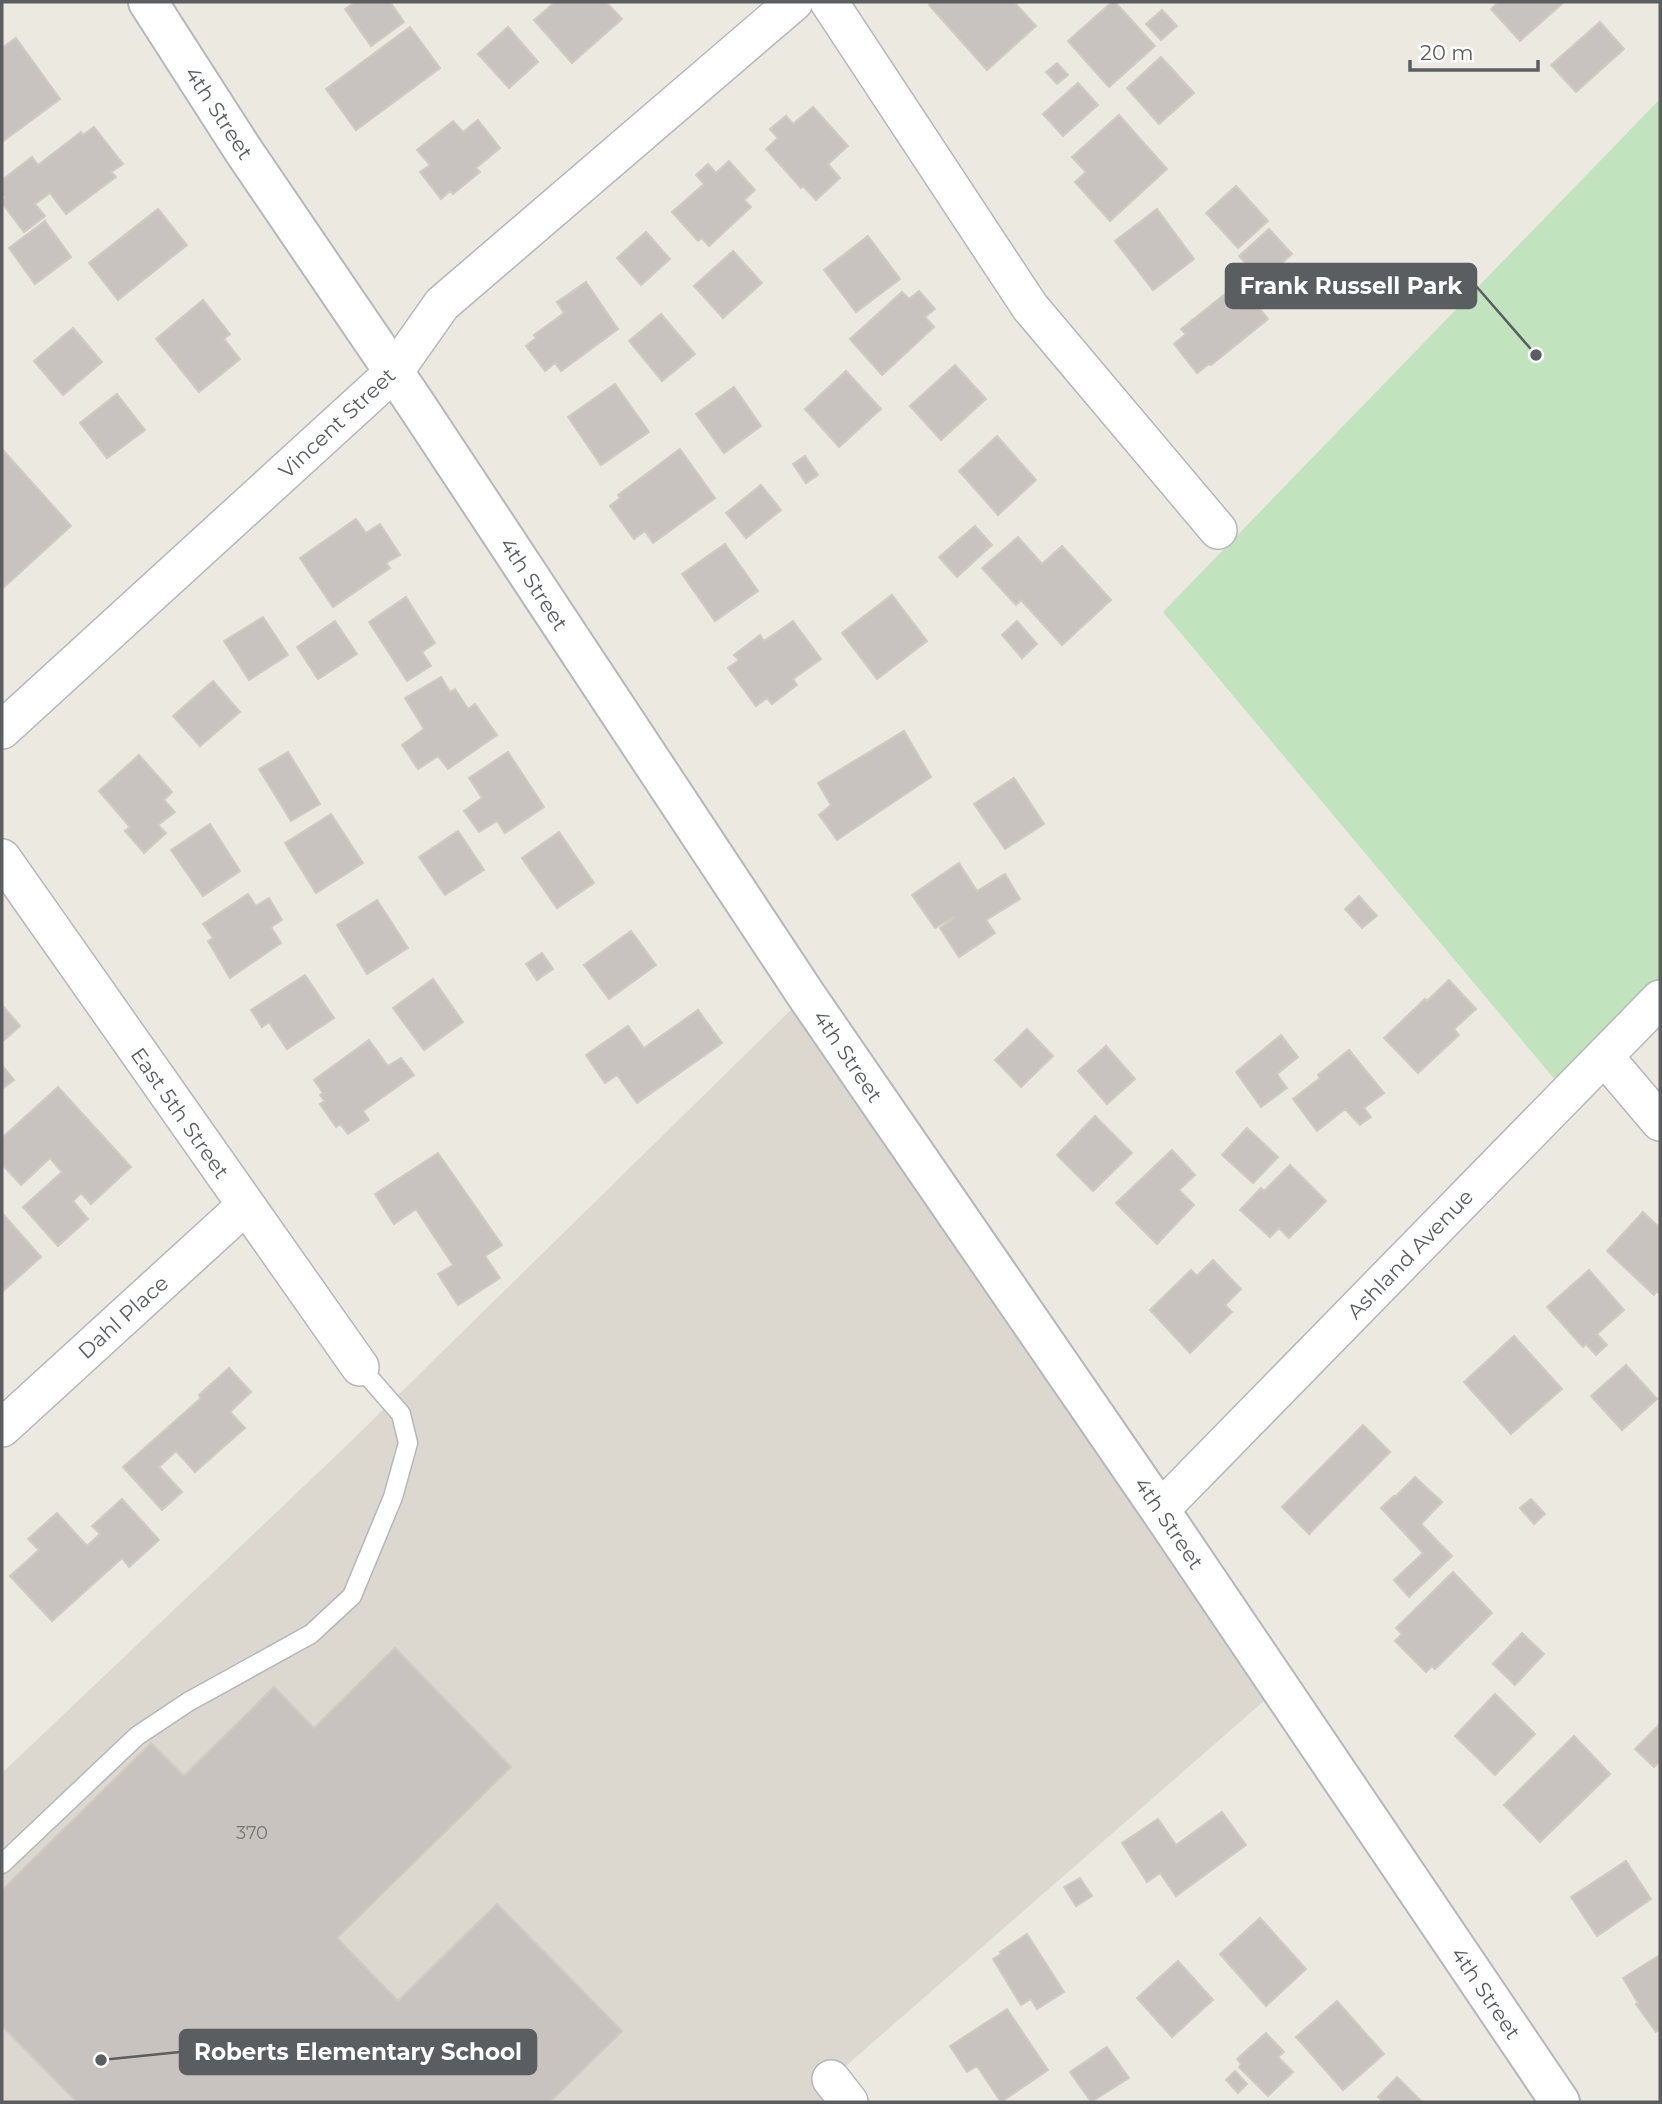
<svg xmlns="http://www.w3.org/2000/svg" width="1662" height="2104" font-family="Montserrat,sans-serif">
	<rect width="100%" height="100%" fill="#ece9e1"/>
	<path fill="#dcd8cf" d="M 806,995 L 1280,1687 L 832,2078 L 849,2102 L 2,2102 L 2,1773 L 343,1449 Z"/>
	<path fill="#c1e3be" d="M 1660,99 L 1660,999 L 1567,1094 L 1163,612 Z"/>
	<path fill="#c8c3be" stroke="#d0cac0" stroke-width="2" d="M 356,2 L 390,2 L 404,22 L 371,46 L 345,9 Z
		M 555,2 L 606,2 L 622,19 L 572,63 L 534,20 Z
		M 933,2 L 1014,2 L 1036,26 L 987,70 L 929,5 Z
		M 1112,2 L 1115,2 L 1155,46 L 1109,87 L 1068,41 Z
		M 1499,2 L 1564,2 L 1520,41 L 1491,9 Z
		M 1162,10 L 1177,26 L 1161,40 L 1146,24 Z
		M 1600,22 L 1624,49 L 1576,92 L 1551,65 Z
		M 410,27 L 440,68 L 356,130 L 326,89 Z
		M 508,27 L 538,62 L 509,88 L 478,54 Z
		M 16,38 L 60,99 L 2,142 L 2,48 Z
		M 1161,57 L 1194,93 L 1159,124 L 1127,88 Z
		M 1057,63 L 1068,75 L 1057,84 L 1046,72 Z
		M 1078,83 L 1098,105 L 1063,136 L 1043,114 Z
		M 813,107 L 848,146 L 828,164 L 840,178 L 816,200 L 803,186 L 801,188 L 766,149 L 778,138 L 770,129 L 786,116 L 793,124 Z
		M 1119,115 L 1167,169 L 1110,221 L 1075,182 L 1086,172 L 1072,157 Z
		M 478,120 L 500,148 L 476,168 L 480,172 L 453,194 L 450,191 L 441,199 L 420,172 L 430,165 L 417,150 L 453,121 L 463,132 Z
		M 94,127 L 123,164 L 111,172 L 116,177 L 66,214 L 50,193 L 35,204 L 45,216 L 24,232 L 2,203 L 5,197 L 2,194 L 2,180 L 32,157 L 38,165 L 81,132 L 83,135 Z
		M 729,161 L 755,190 L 744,200 L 751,207 L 709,246 L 702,238 L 698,241 L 672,212 L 704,184 L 696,175 L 708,164 L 716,173 Z
		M 1236,186 L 1268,221 L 1238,248 L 1206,213 Z
		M 158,209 L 187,245 L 118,300 L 89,263 Z
		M 1157,209 L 1194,259 L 1153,290 L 1115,241 Z
		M 45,221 L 71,257 L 35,284 L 9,248 Z
		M 1269,229 L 1292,254 L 1262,281 L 1239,256 Z
		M 646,232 L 670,259 L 641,285 L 617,258 Z
		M 868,236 L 900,279 L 856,312 L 824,270 Z
		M 733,251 L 762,283 L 723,318 L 694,286 Z
		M 586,282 L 618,329 L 561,371 L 555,363 L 545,371 L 526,346 L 536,338 L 534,335 L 564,313 L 557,302 Z
		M 1239,283 L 1268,319 L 1211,365 L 1209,364 L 1197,373 L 1174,344 L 1186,334 L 1181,329 Z
		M 919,291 L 935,309 L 925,317 L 934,327 L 882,375 L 850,339 L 902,292 L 909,299 Z
		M 203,300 L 230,334 L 224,339 L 240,359 L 199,392 L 156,339 Z
		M 661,314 L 695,354 L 662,381 L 629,341 Z
		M 73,328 L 102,362 L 63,395 L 34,361 Z
		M 955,365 L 986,399 L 941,440 L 910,406 Z
		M 846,371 L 881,409 L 839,447 L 805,409 Z
		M 615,384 L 649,432 L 601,465 L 568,417 Z
		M 734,387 L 761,426 L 724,453 L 696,414 Z
		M 117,394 L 145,430 L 107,458 L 80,423 Z
		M 997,436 L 1036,480 L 998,515 L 959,471 Z
		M 2,449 L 71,526 L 2,589 Z
		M 680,449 L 715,498 L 653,543 L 645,531 L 634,539 L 610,506 L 620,498 L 618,495 Z
		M 805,456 L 818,475 L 806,483 L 793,464 Z
		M 761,485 L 781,510 L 746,538 L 726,513 Z
		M 356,519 L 366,533 L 380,524 L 400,555 L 386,563 L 390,568 L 333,607 L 300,558 Z
		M 975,526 L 992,545 L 957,577 L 939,557 Z
		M 1018,537 L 1042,564 L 1062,546 L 1111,600 L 1062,645 L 1021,600 L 1016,605 L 982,568 Z
		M 725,544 L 758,591 L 715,621 L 682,574 Z
		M 892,595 L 927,641 L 877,679 L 842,633 Z
		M 406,597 L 435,643 L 422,652 L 431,666 L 407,681 L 369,622 Z
		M 263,617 L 288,655 L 249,680 L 224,641 Z
		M 335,621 L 357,654 L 318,679 L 297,647 Z
		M 793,621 L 821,659 L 793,679 L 797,685 L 772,704 L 767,698 L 756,706 L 728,668 L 739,660 L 734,655 L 760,635 L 764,641 Z
		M 1017,621 L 1037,644 L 1022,658 L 1002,635 Z
		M 441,677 L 450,692 L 455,689 L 468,709 L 475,704 L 497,735 L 448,769 L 438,756 L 418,769 L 402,745 L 424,729 L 405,698 Z
		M 213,681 L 240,712 L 200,746 L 173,716 Z
		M 904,731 L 931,777 L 837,840 L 819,815 L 831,805 L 818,783 Z
		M 288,752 L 320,804 L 291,821 L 259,769 Z
		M 508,752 L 544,807 L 505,833 L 497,821 L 479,832 L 464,811 L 482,798 L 469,778 Z
		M 139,755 L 172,792 L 164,800 L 175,812 L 158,825 L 166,833 L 144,853 L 125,831 L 130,827 L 99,791 Z
		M 1014,778 L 1044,824 L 1005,849 L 974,804 Z
		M 331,814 L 363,863 L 316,893 L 285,843 Z
		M 210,824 L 240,871 L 203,896 L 171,850 Z
		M 458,831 L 484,870 L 445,895 L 419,857 Z
		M 559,832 L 594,883 L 557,908 L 522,858 Z
		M 959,863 L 977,891 L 1005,874 L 1020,899 L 986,920 L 995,933 L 959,957 L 940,928 L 954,918 L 953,917 L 935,928 L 912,895 Z
		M 248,894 L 256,906 L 269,898 L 282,920 L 271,927 L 281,943 L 230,978 L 208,941 L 213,938 L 203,924 Z
		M 1359,896 L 1377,916 L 1362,928 L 1345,909 Z
		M 377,900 L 408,948 L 367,974 L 337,925 Z
		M 631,931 L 656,965 L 609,999 L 584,965 Z
		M 542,953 L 553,969 L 537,980 L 526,964 Z
		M 305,975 L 334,1018 L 287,1049 L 269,1022 L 262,1027 L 251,1010 Z
		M 433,979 L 463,1022 L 424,1050 L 393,1008 Z
		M 1449,980 L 1476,1009 L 1454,1029 L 1459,1035 L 1418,1073 L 1384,1038 L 1425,999 L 1427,1001 Z
		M 2,1005 L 20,1026 L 2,1042 Z
		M 698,1010 L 722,1043 L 637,1103 L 617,1075 L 605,1083 L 586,1055 L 628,1026 L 644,1048 Z
		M 1027,1029 L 1053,1056 L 1021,1087 L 995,1060 Z
		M 1281,1035 L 1298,1057 L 1277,1074 L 1287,1088 L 1261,1107 L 1236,1072 Z
		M 369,1040 L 388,1066 L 401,1058 L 414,1075 L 363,1111 L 369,1120 L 348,1134 L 340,1124 L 336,1127 L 320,1104 L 325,1101 L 320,1095 L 323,1093 L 314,1080 Z
		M 1106,1046 L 1135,1079 L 1107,1104 L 1078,1071 Z
		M 1349,1050 L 1384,1093 L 1364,1108 L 1371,1117 L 1360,1125 L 1345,1109 L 1317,1131 L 1293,1099 L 1320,1078 L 1318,1075 Z
		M 2,1065 L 14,1080 L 2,1089 Z
		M 58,1087 L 131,1167 L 91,1204 L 81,1193 L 73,1201 L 88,1219 L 58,1246 L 23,1207 L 62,1172 L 50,1158 L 21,1185 L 2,1164 L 2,1138 Z
		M 1095,1116 L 1132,1153 L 1093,1191 L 1057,1155 Z
		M 1247,1128 L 1278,1157 L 1253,1183 L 1222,1155 Z
		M 1172,1150 L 1195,1175 L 1179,1190 L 1194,1205 L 1157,1244 L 1116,1203 Z
		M 438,1153 L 502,1245 L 485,1256 L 500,1278 L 458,1305 L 438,1274 L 453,1265 L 416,1209 L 394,1224 L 375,1194 Z
		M 1290,1165 L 1326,1201 L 1289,1238 L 1279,1228 L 1270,1237 L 1240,1210 L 1261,1188 L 1264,1191 Z
		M 1643,1212 L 1658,1226 L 1660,1224 L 1660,1294 L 1657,1291 L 1654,1295 L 1607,1251 Z
		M 2,1213 L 41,1257 L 2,1292 Z
		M 1213,1260 L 1241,1289 L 1225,1305 L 1232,1312 L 1190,1353 L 1150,1310 L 1191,1270 L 1197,1276 Z
		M 1589,1270 L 1624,1310 L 1597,1334 L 1607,1345 L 1596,1355 L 1586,1344 L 1583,1347 L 1547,1307 Z
		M 1514,1336 L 1562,1389 L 1511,1434 L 1464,1382 Z
		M 1626,1365 L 1657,1399 L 1622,1430 L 1591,1396 Z
		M 229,1368 L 251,1392 L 230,1412 L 245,1428 L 195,1472 L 176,1451 L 159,1467 L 182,1492 L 162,1510 L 123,1467 L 201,1398 L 199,1395 Z
		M 1363,1425 L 1390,1452 L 1309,1534 L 1282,1507 Z
		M 1415,1477 L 1442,1502 L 1421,1524 L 1452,1556 L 1409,1597 L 1394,1580 L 1423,1553 L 1381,1508 L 1394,1496 L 1395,1497 Z
		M 122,1499 L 159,1540 L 129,1567 L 122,1558 L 52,1621 L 10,1576 L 39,1550 L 28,1539 L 57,1513 L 87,1546 L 100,1534 L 92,1526 Z
		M 1531,1499 L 1545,1514 L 1534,1524 L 1520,1508 Z
		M 1453,1572 L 1492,1613 L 1435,1669 L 1432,1666 L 1426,1672 L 1395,1641 L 1402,1634 L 1396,1628 Z
		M 1522,1633 L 1544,1654 L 1515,1685 L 1493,1664 Z
		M 395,1648 L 511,1767 L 337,1938 L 398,2001 L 497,1904 L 622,2031 L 550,2102 L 77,2102 L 2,2026 L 2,1890 L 151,1743 L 184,1776 L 274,1687 L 314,1728 Z
		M 1495,1694 L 1535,1734 L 1495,1775 L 1455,1736 Z
		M 1660,1724 L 1660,1761 L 1654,1767 L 1635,1749 Z
		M 1574,1736 L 1610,1774 L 1540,1842 L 1504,1805 Z
		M 1222,1812 L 1246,1845 L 1176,1896 L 1160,1873 L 1147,1882 L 1122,1843 L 1158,1819 L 1176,1845 Z
		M 1626,1861 L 1651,1899 L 1597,1936 L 1571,1897 Z
		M 1080,1878 L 1092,1896 L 1076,1906 L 1064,1887 Z
		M 1260,1918 L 1306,1969 L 1266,2006 L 1220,1954 Z
		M 1027,1934 L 1064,1992 L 1037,2009 L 1031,1999 L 1021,2005 L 993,1959 L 1001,1954 L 1000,1952 Z
		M 1660,1955 L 1660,2030 L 1656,2032 L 1636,2004 L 1638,2003 L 1623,1978 Z
		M 1178,1961 L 1213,2000 L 1172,2037 L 1137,1998 Z
		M 1337,2001 L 1384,2054 L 1343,2090 L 1296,2037 Z
		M 1007,2009 L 1048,2070 L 1001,2102 L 977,2066 L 967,2072 L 950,2046 Z
		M 1266,2033 L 1284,2052 L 1278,2057 L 1293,2072 L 1268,2096 L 1239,2067 L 1241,2064 L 1237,2059 Z
		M 1107,2047 L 1129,2078 L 1091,2102 L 1070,2072 Z
		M 1235,2071 L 1247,2084 L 1238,2093 L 1226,2080 Z
		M 1397,2077 L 1422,2102 L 1384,2102 L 1378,2097 Z"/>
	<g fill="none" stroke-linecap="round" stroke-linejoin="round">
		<defs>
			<path id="service" d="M 2,1864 L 137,1736 L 188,1702 L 311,1634 L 352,1596 L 393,1497 L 408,1443 L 401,1414 L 360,1367"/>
			<path id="minor" d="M 829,2 L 1030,307 L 1218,530
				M 2,730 L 394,372 L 442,304 L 794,2
				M 2,858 L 360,1367
				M 1604,1056 L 1660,1122
				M 2,1428 L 245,1206
				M 1160,1510 L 1660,999
				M 831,2079 L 849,2102"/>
			<path id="tertiary" d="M 148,2 L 243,150 L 415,403 L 806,995 L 1160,1510 L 1560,2102"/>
		</defs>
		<use href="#service" stroke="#b4b7bb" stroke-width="21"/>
		<use href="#minor" stroke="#b4b7bb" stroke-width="40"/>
		<use href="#tertiary" stroke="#b4b7bb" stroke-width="42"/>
		<use href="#service" stroke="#fff" stroke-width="18"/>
		<use href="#minor" stroke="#fff" stroke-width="37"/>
		<use href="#tertiary" stroke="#fff" stroke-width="38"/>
	</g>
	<g text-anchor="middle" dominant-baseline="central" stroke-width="5" stroke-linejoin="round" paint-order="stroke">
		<g font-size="18" fill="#767778">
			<text x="252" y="1833">370</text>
		</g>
		<g font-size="21" fill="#5a5e61" stroke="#fff">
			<text transform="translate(219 113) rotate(57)">4th Street</text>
			<text transform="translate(337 423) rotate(-43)">Vincent Street</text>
			<text transform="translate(534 584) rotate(57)">4th Street</text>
			<text transform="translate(848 1056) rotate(56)">4th Street</text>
			<text transform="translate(180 1113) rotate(55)">East 5th Street</text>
			<text transform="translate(1410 1254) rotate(-46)">Ashland Avenue</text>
			<text transform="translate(123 1317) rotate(-42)">Dahl Place</text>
			<text transform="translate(1169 1523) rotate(56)">4th Street</text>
			<text transform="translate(1486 1993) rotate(56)">4th Street</text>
		</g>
	</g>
	<path fill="none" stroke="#5a5e61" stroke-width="2.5" d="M1536 355L1476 286M101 2060L180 2052"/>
	<g fill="#5a5e61" stroke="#fff" stroke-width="2.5">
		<circle cx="1536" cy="355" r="7"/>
		<circle cx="101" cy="2060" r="7"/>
	</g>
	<g fill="#5a5e61" stroke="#5a5e61" stroke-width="2.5">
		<rect x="1226" y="264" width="250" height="44" rx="7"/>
		<rect x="180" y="2030" width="356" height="44" rx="7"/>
	</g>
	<g font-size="23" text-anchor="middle" font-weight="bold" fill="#fff">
		<text x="1351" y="294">Frank Russell Park</text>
		<text x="358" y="2060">Roberts Elementary School</text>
	</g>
	<rect width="1662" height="2104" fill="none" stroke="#5a5e61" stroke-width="7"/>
	<path d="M1410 60v10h128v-10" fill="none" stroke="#5a5e61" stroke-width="3.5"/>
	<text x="1420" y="60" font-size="21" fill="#5a5e61" stroke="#ffffff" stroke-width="5" paint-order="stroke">20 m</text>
</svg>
